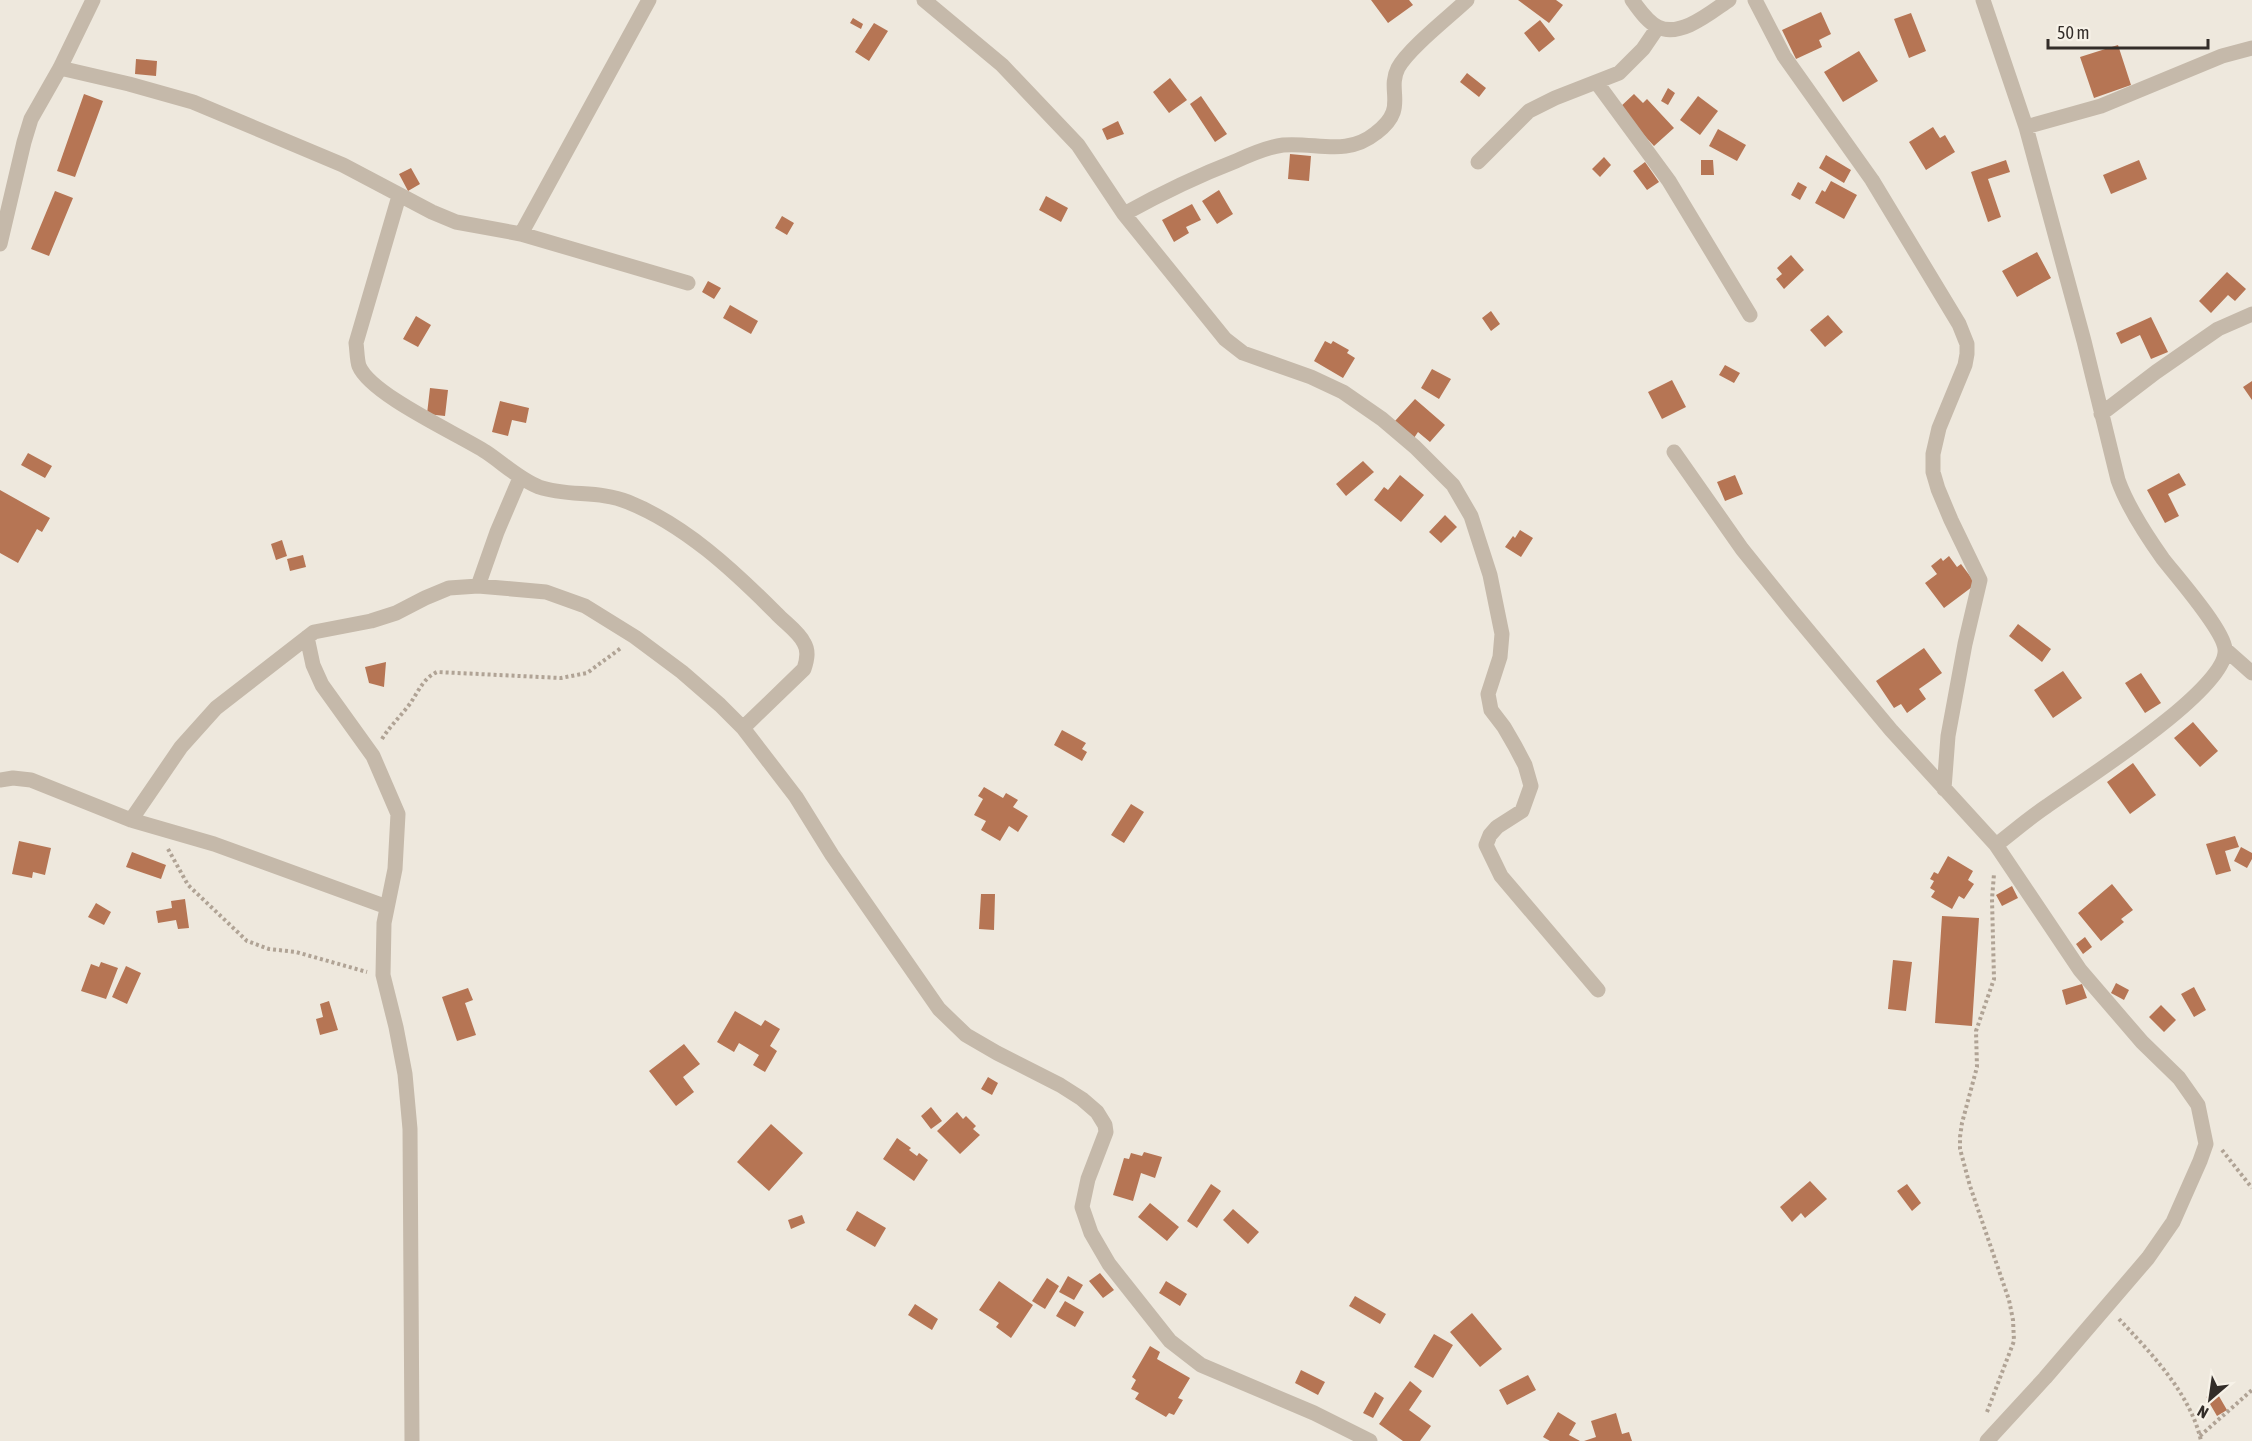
<svg xmlns="http://www.w3.org/2000/svg" width="2252" height="1441" font-family="'Asap Condensed',sans-serif">
	<rect width="100%" height="100%" fill="#eee8dd"/>
	<path fill="#b67554" d="M 1371,0 L 1409,0 L 1413,5 L 1388,23 Z
		M 1518,0 L 1556,0 L 1563,5 L 1549,23 Z
		M 1821,12 L 1831,34 L 1819,40 L 1822,47 L 1796,59 L 1782,30 Z
		M 1911,13 L 1926,51 L 1909,58 L 1894,19 Z
		M 853,18 L 863,24 L 861,29 L 850,23 Z
		M 1540,20 L 1555,39 L 1539,52 L 1524,33 Z
		M 874,23 L 888,31 L 869,61 L 855,52 Z
		M 2118,45 L 2131,85 L 2094,98 L 2080,57 Z
		M 1859,51 L 1878,81 L 1843,102 L 1824,72 Z
		M 136,59 L 157,61 L 156,76 L 135,74 Z
		M 1467,73 L 1486,88 L 1479,97 L 1460,82 Z
		M 1170,78 L 1187,100 L 1169,113 L 1153,92 Z
		M 1668,88 L 1675,93 L 1668,105 L 1661,101 Z
		M 84,94 L 103,101 L 75,177 L 57,171 Z
		M 1634,94 L 1643,103 L 1647,99 L 1674,128 L 1654,146 L 1619,108 Z
		M 1201,96 L 1227,134 L 1215,142 L 1190,104 Z
		M 1698,96 L 1718,111 L 1700,135 L 1680,120 Z
		M 1118,121 L 1124,134 L 1107,140 L 1102,129 Z
		M 1933,127 L 1940,138 L 1945,135 L 1955,152 L 1926,170 L 1909,142 Z
		M 1718,129 L 1746,145 L 1737,161 L 1709,146 Z
		M 1290,154 L 1311,156 L 1309,181 L 1288,179 Z
		M 1826,155 L 1851,170 L 1844,183 L 1819,168 Z
		M 1604,157 L 1611,165 L 1600,177 L 1592,169 Z
		M 1701,160 L 1713,160 L 1714,175 L 1701,175 Z
		M 2006,160 L 2010,172 L 1988,179 L 2001,217 L 1988,222 L 1971,172 Z
		M 2139,160 L 2147,179 L 2111,194 L 2103,175 Z
		M 1645,162 L 1659,182 L 1647,190 L 1633,171 Z
		M 411,168 L 420,184 L 408,191 L 399,174 Z
		M 1831,181 L 1857,195 L 1844,219 L 1815,203 L 1822,190 L 1825,192 Z
		M 1798,182 L 1807,187 L 1800,200 L 1791,195 Z
		M 1219,190 L 1233,214 L 1217,224 L 1202,201 Z
		M 55,191 L 73,198 L 49,256 L 31,249 Z
		M 1046,196 L 1068,208 L 1061,222 L 1039,210 Z
		M 1192,204 L 1201,220 L 1186,227 L 1189,233 L 1174,242 L 1162,220 Z
		M 782,216 L 794,223 L 787,235 L 775,228 Z
		M 2037,252 L 2051,278 L 2017,297 L 2002,271 Z
		M 1791,255 L 1804,270 L 1784,289 L 1776,279 L 1782,274 L 1777,268 Z
		M 2227,272 L 2246,289 L 2235,301 L 2228,295 L 2211,313 L 2199,301 Z
		M 708,281 L 721,288 L 714,299 L 702,292 Z
		M 730,305 L 758,321 L 751,334 L 723,318 Z
		M 1491,311 L 1500,324 L 1491,331 L 1482,318 Z
		M 1828,315 L 1843,332 L 1825,347 L 1810,330 Z
		M 416,316 L 431,325 L 418,347 L 403,339 Z
		M 2151,317 L 2168,352 L 2151,359 L 2140,335 L 2121,344 L 2116,333 Z
		M 1325,341 L 1331,344 L 1333,341 L 1349,350 L 1347,353 L 1355,358 L 1343,378 L 1314,361 Z
		M 1725,365 L 1740,373 L 1734,383 L 1719,375 Z
		M 1432,369 L 1451,379 L 1439,399 L 1421,388 Z
		M 1672,380 L 1686,407 L 1662,419 L 1648,392 Z
		M 2252,381 L 2252,400 L 2243,387 Z
		M 430,388 L 448,390 L 445,416 L 427,414 Z
		M 1415,399 L 1445,425 L 1430,442 L 1418,432 L 1414,438 L 1395,421 Z
		M 500,401 L 529,408 L 526,423 L 512,420 L 508,436 L 492,432 Z
		M 28,453 L 52,466 L 45,478 L 21,465 Z
		M 1363,461 L 1374,472 L 1346,496 L 1336,484 Z
		M 2179,473 L 2186,485 L 2168,494 L 2179,516 L 2165,523 L 2147,490 Z
		M 1400,475 L 1424,495 L 1401,522 L 1374,500 L 1384,487 L 1388,490 Z
		M 1735,475 L 1743,494 L 1725,501 L 1717,482 Z
		M 0,490 L 50,518 L 42,532 L 37,529 L 18,563 L 0,553 Z
		M 1445,515 L 1457,527 L 1441,543 L 1429,532 Z
		M 1520,530 L 1533,538 L 1521,557 L 1505,547 L 1513,536 L 1515,538 Z
		M 282,540 L 287,556 L 276,560 L 271,544 Z
		M 303,555 L 306,567 L 290,571 L 287,559 Z
		M 1949,556 L 1957,567 L 1961,564 L 1976,584 L 1944,608 L 1925,583 L 1937,574 L 1931,566 L 1941,558 L 1943,561 Z
		M 2018,624 L 2051,649 L 2042,662 L 2009,636 Z
		M 1924,648 L 1942,673 L 1919,689 L 1926,699 L 1907,713 L 1901,704 L 1894,708 L 1876,681 Z
		M 386,662 L 384,687 L 369,683 L 365,667 Z
		M 2063,671 L 2082,698 L 2053,718 L 2034,690 Z
		M 2141,673 L 2161,703 L 2145,713 L 2125,683 Z
		M 2193,722 L 2218,751 L 2200,767 L 2174,738 Z
		M 1062,730 L 1086,743 L 1082,749 L 1087,752 L 1082,761 L 1054,745 Z
		M 2133,763 L 2156,795 L 2130,814 L 2107,782 Z
		M 984,787 L 1003,798 L 1006,793 L 1018,800 L 1013,807 L 1028,816 L 1018,832 L 1009,826 L 1000,841 L 981,830 L 986,821 L 974,815 L 983,799 L 978,796 Z
		M 1131,804 L 1144,812 L 1124,843 L 1111,835 Z
		M 2235,836 L 2239,847 L 2225,851 L 2231,871 L 2216,875 L 2206,844 Z
		M 19,841 L 51,848 L 45,875 L 33,872 L 32,878 L 12,874 Z
		M 2241,847 L 2252,853 L 2252,859 L 2247,868 L 2234,861 Z
		M 132,852 L 166,865 L 161,879 L 126,867 Z
		M 1948,856 L 1973,871 L 1968,880 L 1974,884 L 1964,899 L 1959,896 L 1952,909 L 1931,897 L 1935,891 L 1930,888 L 1934,881 L 1930,879 L 1934,872 L 1938,874 Z
		M 2112,884 L 2133,910 L 2121,919 L 2124,922 L 2101,941 L 2078,913 Z
		M 2012,886 L 2018,898 L 2002,906 L 1996,895 Z
		M 981,894 L 995,894 L 994,930 L 979,929 Z
		M 185,899 L 189,928 L 178,929 L 176,920 L 158,923 L 156,911 L 172,908 L 171,901 Z
		M 96,903 L 111,912 L 104,925 L 88,917 Z
		M 1942,916 L 1979,918 L 1972,1026 L 1935,1023 Z
		M 2085,937 L 2092,947 L 2083,954 L 2076,944 Z
		M 1893,960 L 1912,962 L 1906,1011 L 1888,1009 Z
		M 101,962 L 118,968 L 106,999 L 81,991 L 91,964 L 99,967 Z
		M 126,966 L 141,973 L 127,1004 L 112,997 Z
		M 2116,983 L 2129,990 L 2124,1000 L 2111,993 Z
		M 2082,984 L 2087,998 L 2066,1005 L 2062,990 Z
		M 2194,987 L 2206,1010 L 2194,1017 L 2181,994 Z
		M 468,988 L 473,1000 L 465,1003 L 476,1035 L 457,1041 L 442,997 Z
		M 329,1001 L 338,1030 L 320,1035 L 316,1019 L 323,1017 L 320,1004 Z
		M 2161,1005 L 2176,1020 L 2164,1032 L 2149,1017 Z
		M 735,1011 L 761,1026 L 765,1020 L 780,1029 L 770,1046 L 777,1051 L 765,1072 L 753,1065 L 759,1055 L 739,1043 L 734,1052 L 717,1042 Z
		M 684,1044 L 700,1064 L 683,1077 L 694,1092 L 676,1106 L 649,1071 Z
		M 988,1077 L 998,1083 L 992,1095 L 981,1089 Z
		M 931,1107 L 942,1121 L 931,1129 L 921,1116 Z
		M 957,1112 L 963,1119 L 966,1116 L 976,1126 L 973,1129 L 980,1135 L 960,1154 L 937,1131 Z
		M 771,1124 L 803,1153 L 769,1191 L 737,1162 Z
		M 897,1138 L 911,1148 L 909,1150 L 917,1156 L 919,1153 L 928,1160 L 914,1181 L 883,1159 Z
		M 1144,1152 L 1162,1157 L 1155,1178 L 1141,1173 L 1133,1201 L 1113,1195 L 1124,1158 L 1129,1159 L 1131,1153 L 1142,1156 Z
		M 1810,1181 L 1827,1199 L 1805,1218 L 1801,1213 L 1792,1222 L 1780,1207 Z
		M 1211,1184 L 1221,1191 L 1197,1228 L 1187,1221 Z
		M 1907,1184 L 1921,1203 L 1912,1211 L 1897,1191 Z
		M 1150,1203 L 1179,1227 L 1167,1241 L 1138,1217 Z
		M 1233,1209 L 1259,1232 L 1248,1244 L 1223,1220 Z
		M 857,1211 L 886,1228 L 875,1247 L 846,1230 Z
		M 802,1215 L 805,1223 L 791,1229 L 788,1220 Z
		M 1100,1273 L 1114,1290 L 1103,1298 L 1089,1281 Z
		M 1068,1276 L 1083,1285 L 1074,1300 L 1059,1292 Z
		M 1047,1278 L 1059,1286 L 1045,1309 L 1032,1301 Z
		M 999,1281 L 1033,1305 L 1011,1338 L 996,1327 L 999,1323 L 979,1310 Z
		M 1166,1281 L 1187,1294 L 1180,1306 L 1159,1293 Z
		M 1355,1296 L 1386,1314 L 1380,1324 L 1349,1306 Z
		M 1065,1301 L 1084,1312 L 1075,1327 L 1056,1316 Z
		M 915,1304 L 938,1319 L 932,1330 L 908,1315 Z
		M 1472,1313 L 1502,1349 L 1480,1367 L 1450,1332 Z
		M 1434,1334 L 1453,1345 L 1433,1378 L 1414,1367 Z
		M 1150,1346 L 1160,1352 L 1157,1359 L 1190,1378 L 1178,1398 L 1183,1400 L 1174,1415 L 1169,1413 L 1166,1417 L 1135,1399 L 1139,1393 L 1131,1389 L 1136,1380 L 1132,1377 Z
		M 1301,1370 L 1325,1382 L 1318,1395 L 1295,1383 Z
		M 1528,1375 L 1536,1390 L 1507,1405 L 1499,1390 Z
		M 1410,1381 L 1422,1391 L 1409,1410 L 1431,1426 L 1420,1441 L 1403,1441 L 1379,1424 Z
		M 2216,1391 L 2227,1410 L 2217,1416 L 2206,1397 Z
		M 1375,1392 L 1384,1398 L 1373,1418 L 1363,1413 Z
		M 1558,1412 L 1576,1423 L 1569,1435 L 1580,1441 L 1550,1441 L 1543,1437 Z
		M 1616,1413 L 1622,1434 L 1629,1432 L 1632,1441 L 1584,1441 L 1596,1437 L 1591,1421 Z"/>
	<g fill="none" stroke-linecap="round" stroke-linejoin="round">
		<path stroke="#b0a395" stroke-width="4" stroke-dasharray="3 3" stroke-linecap="butt" d="M 382,739 C 390,726 400,717 409,705 C 418,693 422,679 437,672 L 561,678 L 587,673 L 621,648
			M 168,849 L 188,885 L 247,941 L 269,949 L 296,952 L 367,972
			M 2222,1150 L 2252,1188
			M 2119,1319 C 2150,1352 2191,1394 2201,1441
			M 1987,1412 L 2014,1341 L 2013,1320 L 2009,1300 L 1970,1186 L 1960,1149 L 1960,1137 L 1962,1123 L 1977,1067 L 1976,1031 L 1994,979 L 1992,899 L 1994,874
			M 2200,1436 L 2252,1390"/>
		<path stroke="#c5b9aa" stroke-width="15" d="M 924,0 L 1002,65 L 1078,145 L 1124,214 L 1225,339 L 1243,353 L 1311,377 L 1343,392 L 1382,419 L 1415,447 L 1453,485 L 1471,516 L 1490,575 L 1502,634 L 1500,657 L 1488,694 L 1491,710 L 1504,727 L 1515,746 L 1525,765 L 1531,786 L 1522,811 L 1497,827 L 1490,835 L 1486,845 L 1501,876 L 1598,990
			M 1632,0 C 1639,9 1647,22 1658,27 C 1681,38 1711,12 1729,0
			M 1755,0 L 1784,56 L 1872,180 L 1959,324 L 1967,344 L 1967,354 L 1965,365 L 1939,428 L 1933,454 L 1933,472 L 1938,489 L 1951,520 L 1980,580 L 1965,644 L 1948,736 L 1944,789
			M 1983,0 L 2026,127 L 2084,341 L 2118,480 C 2128,508 2146,535 2163,559 C 2177,577 2223,629 2225,649 C 2230,688 2079,783 2047,806 C 2029,818 2013,832 1996,845
			M 60,68 L 129,84 L 193,102 L 343,165 L 432,212 L 456,222 L 521,234 L 688,283
			M 1597,83 L 1669,181 L 1750,315
			M 2026,127 L 2101,106 L 2222,56 L 2252,48
			M 1478,162 L 1529,111 L 1555,98 L 1619,73 L 1643,49 L 1658,27
			M 399,196 L 356,343 C 357,350 357,360 359,366 C 371,395 458,434 486,452 C 504,464 519,479 539,487 C 568,497 599,490 628,502 C 685,525 733,570 776,613 C 784,622 799,632 804,643 C 809,651 807,660 804,669 L 743,728
			M 1124,214 C 1160,194 1197,176 1236,161 C 1251,154 1267,147 1283,145 C 1317,142 1346,157 1376,133 C 1409,108 1386,92 1398,68 C 1408,49 1450,16 1467,0
			M 521,234 L 649,0
			M 0,244 L 24,142 L 31,119 L 60,68 L 93,0
			M 2101,414 L 2156,372 L 2218,329 L 2252,314
			M 1674,452 L 1742,549 L 1792,611 L 1891,730 L 1996,845 L 2080,970 L 2142,1042 L 2179,1078 L 2198,1105 L 2206,1144 L 2200,1161 L 2173,1222 L 2148,1258 L 2045,1378 L 1987,1441
			M 478,586 L 497,532 L 520,478
			M 307,637 L 313,665 L 322,685 L 373,756 L 398,814 L 395,869 L 384,923 L 383,975 L 396,1027 L 405,1074 L 410,1129 L 412,1441
			M 2225,649 L 2252,673
			M 0,780 L 13,778 L 31,780 L 131,820 L 214,844 L 387,907
			M 131,820 L 181,747 L 216,708 L 314,632 L 371,621 L 396,613 L 425,598 L 449,588 L 478,586 L 546,592 L 585,606 L 635,637 L 682,672 L 720,705 L 743,728 L 796,797 L 832,855 L 939,1009 L 966,1035 L 997,1053 L 1060,1085 L 1082,1099 L 1097,1112 L 1105,1125 L 1106,1132 L 1088,1179 L 1082,1207 L 1091,1233 L 1109,1264 L 1170,1341 L 1201,1365 L 1314,1413 L 1370,1441"/>
	</g>
	<g transform="translate(2210 1399) rotate(209)" stroke="#f7f2e8" stroke-width="4.5" paint-order="stroke">
	<path d="M0-4.5L10 22L0 15L-10 22Z" fill="#332d29"/>
	<text y="-9" font-size="16" font-weight="bold" text-anchor="middle" fill="#332d29">N</text>
	</g>
	<path d="M2048 39v9h160v-9" fill="none" stroke="#332d29" stroke-width="3"/>
	<text x="2057" y="39" font-size="18" fill="#332d29" stroke="#f7f2e8" stroke-width="4.5" paint-order="stroke">50 m</text>
</svg>
